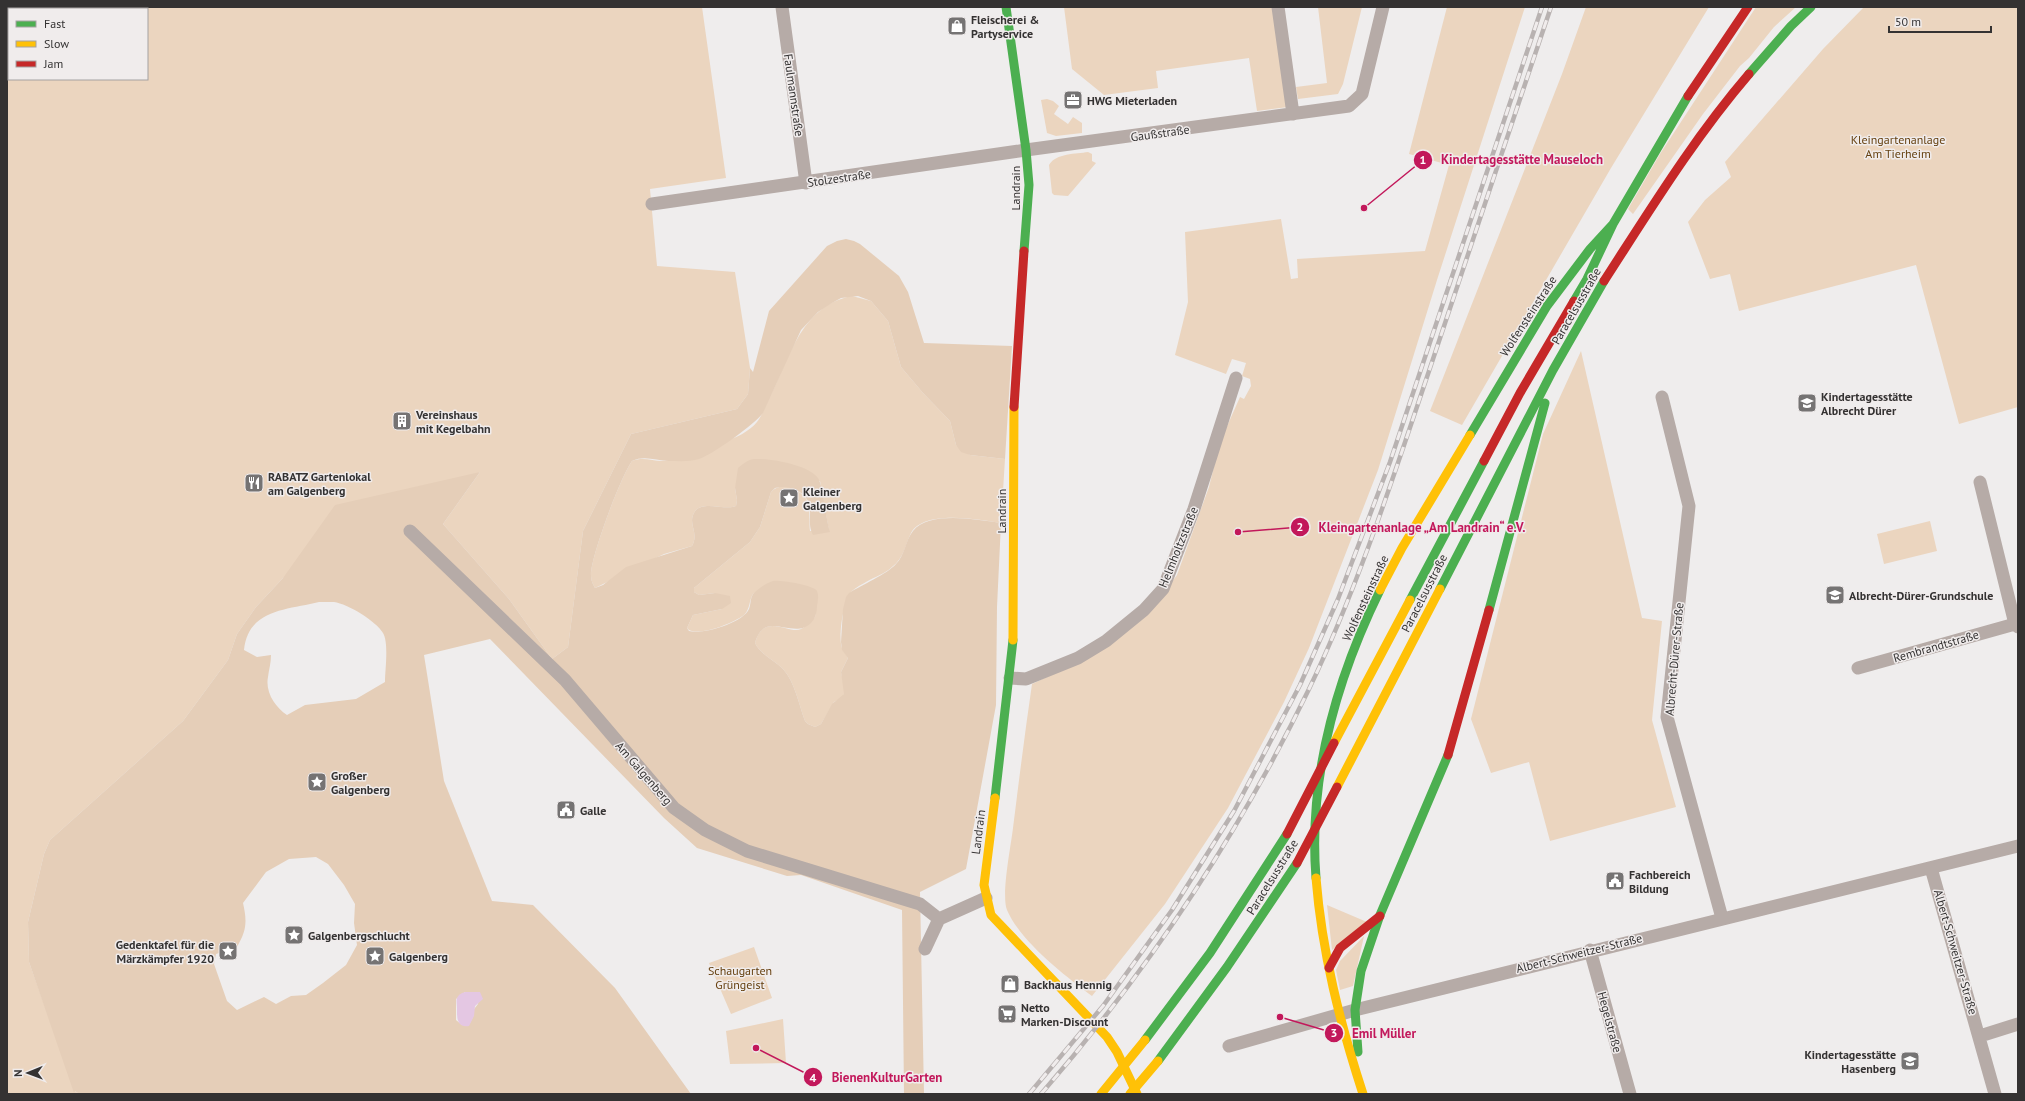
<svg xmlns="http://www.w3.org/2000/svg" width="2025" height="1101" font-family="'PT Sans',sans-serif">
	<rect width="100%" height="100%" fill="#efeded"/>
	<path fill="#ebd5bf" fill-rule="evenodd" d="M 7,7 L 702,7 L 726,178 L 650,189 L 657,266 L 735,272 L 750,368 L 748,394 L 737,409 L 631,434 L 583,531 L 568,647 L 552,659 L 509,599 L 443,524 L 480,472 L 283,578 L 256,607 L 237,634 L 228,660 L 183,721 L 50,840 L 44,854 L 28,922 L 29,962 L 75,1091 L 79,1094 L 7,1094 ZM 9,9 L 147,9 L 147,79 L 9,79 Z
		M 1064,7 L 1275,7 L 1288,107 L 1257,111 L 1249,58 L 1156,71 L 1158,88 L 1104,95 L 1072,69 Z
		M 1318,7 L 1362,7 L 1343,84 L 1338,94 L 1298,99 L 1296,87 L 1327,83 Z
		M 1447,7 L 1525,7 L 1437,280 L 1378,470 L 1309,648 L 1284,702 L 1228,808 L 1165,904 L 1092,996 C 1065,976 1020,941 1007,910 C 1001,895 1011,846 1013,828 C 1019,780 1025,732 1032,684 L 1066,668 L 1162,595 L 1177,575 L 1209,487 L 1220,442 L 1240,397 L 1244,399 L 1251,386 L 1250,379 L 1242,376 L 1246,363 L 1232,359 L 1226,374 L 1175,355 L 1188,302 L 1185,232 L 1281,219 L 1291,279 L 1298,278 L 1297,259 L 1425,251 L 1449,165 L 1409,154 Z
		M 1586,7 L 1709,7 L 1611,168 L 1462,425 L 1430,411 L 1562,74 Z
		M 1756,7 L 1796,7 L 1774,27 L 1749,58 L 1740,66 L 1703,114 L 1633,214 L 1628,209 L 1660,154 Z
		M 1864,7 L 2018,7 L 2018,407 L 1959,424 L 1916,265 L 1739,311 L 1730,274 L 1710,279 L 1688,222 L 1705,200 L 1731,177 L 1725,162 L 1823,49 Z
		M 1047,99 L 1053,101 L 1059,106 L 1054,114 L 1068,124 L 1073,117 L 1082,123 L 1082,133 L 1056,136 L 1047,133 L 1041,100 Z
		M 1088,152 L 1092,154 L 1092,161 L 1096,163 L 1068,196 L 1054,195 L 1052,193 L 1049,165 C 1056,153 1076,154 1088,152 Z
		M 852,296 L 871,301 L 888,321 L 901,367 L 923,393 L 950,421 L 956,445 L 970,455 L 1005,459 L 1001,523 C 979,520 925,509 911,533 C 905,545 904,558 892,567 C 885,574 874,577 866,582 C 861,585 851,590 849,595 C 843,605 838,637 842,648 C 843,652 847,654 848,658 L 841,672 L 845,691 L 843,697 L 834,702 L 821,724 L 815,727 L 808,724 L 805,721 C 799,705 795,682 783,669 C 774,660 761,655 755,643 C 764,611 789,635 801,629 C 806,627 811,620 815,617 L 818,595 L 768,584 L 753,594 C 749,601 750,608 745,614 C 737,622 695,639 687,628 L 693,615 L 722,609 L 715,593 L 699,595 L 694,592 L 694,588 L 750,542 L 760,527 L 771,492 C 782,480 802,490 808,502 C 810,507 809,524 810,531 L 829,531 L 820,481 L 735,488 L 737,500 L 736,506 C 724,511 699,498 693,515 C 689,526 699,533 692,546 L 664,554 L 595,588 C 593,584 591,581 591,576 C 590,558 621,476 632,461 C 645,456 653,462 665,461 C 672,460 679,456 686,454 C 708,446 741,441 757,422 C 761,417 764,409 767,403 C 789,362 799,306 852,296 Z
		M 1581,351 L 1642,618 L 1662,621 L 1652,720 L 1676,807 L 1550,841 L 1529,762 L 1491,773 L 1471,719 L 1543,434 Z
		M 1930,521 L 1937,551 L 1884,564 L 1877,534 Z
		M 1327,905 L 1367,922 L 1332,950 Z
		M 1364,936 L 1353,986 L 1340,990 L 1336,970 L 1340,961 Z
		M 754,947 L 772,998 L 731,1014 L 709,963 Z
		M 783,1019 L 786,1063 L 730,1064 L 726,1031 Z"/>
	<path fill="#e5ceb8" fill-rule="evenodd" d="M 846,239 L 854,241 L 860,244 L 899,276 L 908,292 L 924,343 L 1012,346 L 1005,459 L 970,455 L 961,452 L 956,445 L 950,421 L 923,393 L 901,367 L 888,321 L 871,301 L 858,296 L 841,298 L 832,303 L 818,312 L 801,330 L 763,413 C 755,424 712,455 699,459 C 690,462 678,461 669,461 C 656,461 645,455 632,461 C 621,476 590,558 591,576 C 591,581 593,584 595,588 L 603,585 L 626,567 L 692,546 C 699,533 689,526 693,515 C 699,498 724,511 736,506 L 737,500 L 735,488 L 738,468 C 743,464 747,460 754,459 C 769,458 809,465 818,478 C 823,485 826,520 830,532 L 813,535 C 807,524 812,515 809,504 C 806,491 787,484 775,488 L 771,492 L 760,527 L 750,542 L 694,588 L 694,592 L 699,595 L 715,593 L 730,596 L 731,603 L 722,609 L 693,615 L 687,628 L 689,631 C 702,635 743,623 749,609 C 751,604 750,599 753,594 C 758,589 766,583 773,581 C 780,580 813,585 817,591 C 819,596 818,601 817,606 C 817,612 815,619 811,623 C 793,641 765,608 755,643 C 761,655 774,660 783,669 C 795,682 799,705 805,721 L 808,724 L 815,727 L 821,724 L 832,704 L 844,694 L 841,672 L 848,658 L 842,650 L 841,642 L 843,609 L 846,597 L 849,593 C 862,585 887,574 896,564 C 905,555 905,541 913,531 C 929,510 979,520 1001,523 L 997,607 L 996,705 L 966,869 L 920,892 L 924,1094 L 904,1094 L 902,910 L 801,875 L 787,876 L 697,848 L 664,818 L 490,639 L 424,655 L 444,781 L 492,901 L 533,905 L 615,988 L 691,1094 L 79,1094 L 75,1091 L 74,1093 L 29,962 L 28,922 L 44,854 L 50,840 L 183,721 L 228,660 L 237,634 L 256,607 L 283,578 L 335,505 L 480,472 L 443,524 L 509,599 L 552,659 L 568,647 L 583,531 L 631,434 L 737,409 L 748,394 L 750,368 L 753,372 L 769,311 L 827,246 L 837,241 ZM 319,602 C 324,602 329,602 334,602 C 348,604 376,621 383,633 C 389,643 385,670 385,682 L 356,699 L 305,705 L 287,715 C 275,707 265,692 268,677 C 269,669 271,663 271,655 L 257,657 L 244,650 C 248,609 287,610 319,602 ZM 316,857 L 328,864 L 344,885 L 355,904 L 354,923 L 357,945 L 346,965 L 323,983 L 306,995 L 291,996 L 276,1004 L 264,997 L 237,1010 L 227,1001 L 214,964 L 216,954 L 237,947 C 247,930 247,921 243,903 L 266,872 L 289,859 ZM 465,992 L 480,992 L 478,1004 L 462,1025 L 456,1020 L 456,999 Z"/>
	<path fill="#e4c7e3" d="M 465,992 L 480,992 L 483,999 L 475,1006 L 474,1016 L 469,1026 C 456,1028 457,1016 457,1008 C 457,1004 456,1001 457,998 C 459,994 462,993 465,992 Z"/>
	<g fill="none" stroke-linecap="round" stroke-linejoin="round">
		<path stroke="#b6aba7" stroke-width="13" d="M 782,7 L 806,183
			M 1278,7 L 1293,114
			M 652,204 L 1026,150 L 1349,106 L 1362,94 L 1383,7
			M 1662,397 L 1689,506 L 1667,717 L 1722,918
			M 1980,482 L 2015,624 L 2018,627
			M 410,531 L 565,680 L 674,808 L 705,830 L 747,851 L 920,904 L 939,919
			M 1858,668 L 2015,624
			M 1010,678 L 1026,679 L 1078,658 L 1106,641 L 1144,610 L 1163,589 L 1194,509 L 1236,378
			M 1931,868 L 1995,1094
			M 925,949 L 939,919 L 986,898
			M 1590,950 L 1630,1094
			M 1980,1036 L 2018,1024
			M 1229,1046 L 1355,1010 L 2018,846"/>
		<path stroke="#4caf50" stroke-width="9" d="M 1006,7 L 1026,150 L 1029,185 L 1024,251
			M 1749,74 L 1791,26 L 1811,7
			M 1574,301 L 1587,279 L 1613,224 L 1688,96
			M 1470,435 L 1547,306 L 1590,249 L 1613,224
			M 1440,589 L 1553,370 L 1604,281
			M 1410,600 L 1484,461
			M 1489,610 L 1545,403
			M 995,798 L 1013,640
			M 1316,878 C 1308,777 1336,680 1380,590
			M 1145,1040 L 1210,953 L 1287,834
			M 1358,1052 L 1355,1010 L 1361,971 L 1380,915 L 1448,755
			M 1158,1061 L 1227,967 L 1297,863"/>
		<path stroke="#ffc107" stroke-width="9" d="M 1380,590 L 1402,548 L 1470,435
			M 1013,640 L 1014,407
			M 1334,743 L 1410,600
			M 1337,787 L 1440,589
			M 995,798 L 984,885 L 991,915 L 1107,1037 L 1117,1052 L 1137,1094
			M 1316,878 C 1322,953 1340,1023 1363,1094"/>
		<path stroke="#c62828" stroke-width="9" d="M 1688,96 L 1748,7
			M 1604,281 C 1650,210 1694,138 1749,74
			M 1014,407 L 1024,251
			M 1484,461 L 1520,393 L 1574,301
			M 1448,755 L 1489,610
			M 1329,968 L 1340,948 L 1380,916"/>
		<defs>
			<path id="rail" d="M 1029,1094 L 1103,1006 L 1172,910 L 1234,811 L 1300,685 L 1338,599 L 1390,462 L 1542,7
				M 1041,1094 C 1148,971 1238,836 1309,689 C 1358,587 1393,478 1429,371 C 1470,249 1510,128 1551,7"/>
		</defs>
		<use href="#rail" stroke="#b8b2b1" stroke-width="4.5"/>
		<use href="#rail" stroke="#f0ecec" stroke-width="3" stroke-dasharray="9" stroke-linecap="butt"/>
		<path stroke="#ffc107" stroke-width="9" d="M 1101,1094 L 1145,1040
			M 1130,1094 L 1158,1061"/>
		<path stroke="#c62828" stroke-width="9" d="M 1287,834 L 1334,743
			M 1297,863 L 1337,787"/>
	</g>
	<defs>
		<symbol id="shop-square" viewBox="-11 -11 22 22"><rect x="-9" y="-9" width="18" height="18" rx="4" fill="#757373" stroke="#f0ecec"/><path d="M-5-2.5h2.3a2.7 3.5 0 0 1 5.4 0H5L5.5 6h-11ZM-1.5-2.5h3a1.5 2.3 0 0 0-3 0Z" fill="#fff"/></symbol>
		<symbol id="office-square" viewBox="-11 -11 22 22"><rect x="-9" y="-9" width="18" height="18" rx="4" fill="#757373" stroke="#f0ecec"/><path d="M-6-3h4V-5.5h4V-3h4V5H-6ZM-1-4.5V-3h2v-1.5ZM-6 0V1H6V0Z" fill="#fff"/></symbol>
		<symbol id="school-square" viewBox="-11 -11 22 22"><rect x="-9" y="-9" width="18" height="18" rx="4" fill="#757373" stroke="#f0ecec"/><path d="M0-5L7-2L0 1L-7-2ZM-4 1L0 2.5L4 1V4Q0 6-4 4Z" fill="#fff"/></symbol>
		<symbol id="building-square" viewBox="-11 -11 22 22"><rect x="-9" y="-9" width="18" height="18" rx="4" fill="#757373" stroke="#f0ecec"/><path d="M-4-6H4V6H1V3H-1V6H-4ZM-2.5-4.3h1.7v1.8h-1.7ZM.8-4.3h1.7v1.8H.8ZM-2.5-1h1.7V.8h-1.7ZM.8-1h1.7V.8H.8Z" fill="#fff"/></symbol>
		<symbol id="restaurant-square" viewBox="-11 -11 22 22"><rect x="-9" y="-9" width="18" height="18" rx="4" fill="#757373" stroke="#f0ecec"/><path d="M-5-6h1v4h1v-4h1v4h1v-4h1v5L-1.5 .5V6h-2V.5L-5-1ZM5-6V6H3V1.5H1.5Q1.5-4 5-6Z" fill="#fff"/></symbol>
		<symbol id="sight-square" viewBox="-11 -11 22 22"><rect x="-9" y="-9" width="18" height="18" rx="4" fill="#757373" stroke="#f0ecec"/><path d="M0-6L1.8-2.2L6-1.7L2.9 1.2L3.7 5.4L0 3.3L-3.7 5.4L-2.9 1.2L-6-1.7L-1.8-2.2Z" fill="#fff"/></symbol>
		<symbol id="civic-square" viewBox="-11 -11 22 22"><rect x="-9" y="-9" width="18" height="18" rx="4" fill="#757373" stroke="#f0ecec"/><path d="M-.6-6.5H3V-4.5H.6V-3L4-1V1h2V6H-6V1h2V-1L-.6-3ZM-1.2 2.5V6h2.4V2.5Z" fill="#fff"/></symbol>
		<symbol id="supermarket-square" viewBox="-11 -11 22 22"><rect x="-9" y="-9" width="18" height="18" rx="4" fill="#757373" stroke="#f0ecec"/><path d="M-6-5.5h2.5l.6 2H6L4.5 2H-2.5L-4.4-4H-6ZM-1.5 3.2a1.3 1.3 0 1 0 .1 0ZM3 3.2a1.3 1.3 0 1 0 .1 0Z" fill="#fff"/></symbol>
	</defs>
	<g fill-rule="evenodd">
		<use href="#shop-square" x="946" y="15" width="22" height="22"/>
		<use href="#office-square" x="1062" y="89" width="22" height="22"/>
		<use href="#school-square" x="1796" y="392" width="22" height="22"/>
		<use href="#building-square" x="391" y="410" width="22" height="22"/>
		<use href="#restaurant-square" x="243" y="472" width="22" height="22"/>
		<use href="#sight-square" x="778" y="487" width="22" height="22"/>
		<use href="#school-square" x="1824" y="584" width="22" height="22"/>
		<use href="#sight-square" x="306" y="771" width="22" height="22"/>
		<use href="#civic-square" x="555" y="799" width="22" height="22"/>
		<use href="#civic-square" x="1604" y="870" width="22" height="22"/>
		<use href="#sight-square" x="283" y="924" width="22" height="22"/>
		<use href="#sight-square" x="217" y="940" width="22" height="22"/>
		<use href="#sight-square" x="364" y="945" width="22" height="22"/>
		<use href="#shop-square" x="999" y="973" width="22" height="22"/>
		<use href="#supermarket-square" x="996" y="1003" width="22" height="22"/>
		<use href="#school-square" x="1899" y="1050" width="22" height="22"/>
	</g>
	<g text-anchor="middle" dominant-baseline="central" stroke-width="3" stroke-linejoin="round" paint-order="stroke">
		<g font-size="12" font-weight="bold" fill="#343232" stroke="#f0ecec" text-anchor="start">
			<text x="971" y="19">Fleischerei &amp;<tspan x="971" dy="14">Partyservice</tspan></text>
			<text x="1087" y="100">HWG Mieterladen</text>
			<text x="1821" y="396">Kindertagesstätte<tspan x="1821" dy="14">Albrecht Dürer</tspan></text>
			<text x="416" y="414">Vereinshaus<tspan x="416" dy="14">mit Kegelbahn</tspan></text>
			<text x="268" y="476">RABATZ Gartenlokal<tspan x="268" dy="14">am Galgenberg</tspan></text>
			<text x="803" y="491">Kleiner<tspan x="803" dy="14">Galgenberg</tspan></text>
			<text x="1849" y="595">Albrecht-Dürer-Grundschule</text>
			<text x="331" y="775">Großer<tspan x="331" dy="14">Galgenberg</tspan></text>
			<text x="580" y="810">Galle</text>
			<text x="1629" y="874">Fachbereich<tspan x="1629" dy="14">Bildung</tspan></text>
			<text x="308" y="935">Galgenbergschlucht</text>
			<text x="214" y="944" text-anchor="end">Gedenktafel für die<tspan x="214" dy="14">Märzkämpfer 1920</tspan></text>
			<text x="389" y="956">Galgenberg</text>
			<text x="1024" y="984">Backhaus Hennig</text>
			<text x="1021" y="1007">Netto<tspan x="1021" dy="14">Marken-Discount</tspan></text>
			<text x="1896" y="1054" text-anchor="end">Kindertagesstätte<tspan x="1896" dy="14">Hasenberg</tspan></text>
		</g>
		<g font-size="12" fill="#343232" stroke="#f0ecec">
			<text transform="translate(794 95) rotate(82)">Faulmannstraße</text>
			<text transform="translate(1160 133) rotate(-8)">Gaußstraße</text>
			<text transform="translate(839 178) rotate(-8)">Stolzestraße</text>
			<text transform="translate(1015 188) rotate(-90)">Landrain</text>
			<text transform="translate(1576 306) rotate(-60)">Paracelsusstraße</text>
			<text transform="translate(1528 316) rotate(-57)">Wolfensteinstraße</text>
			<text transform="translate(1001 511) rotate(-90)">Landrain</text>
			<text transform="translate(1178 547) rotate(-68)">Helmholtzstraße</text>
			<text transform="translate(1424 593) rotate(-63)">Paracelsusstraße</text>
			<text transform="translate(1365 598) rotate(-65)">Wolfensteinstraße</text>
			<text transform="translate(1936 646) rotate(-16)">Rembrandtstraße</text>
			<text transform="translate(1674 659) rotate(-85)">Albrecht-Dürer-Straße</text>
			<text transform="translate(644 773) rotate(49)">Am Galgenberg</text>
			<text transform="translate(978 832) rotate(-83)">Landrain</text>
			<text transform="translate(1272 877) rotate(-58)">Paracelsusstraße</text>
			<text transform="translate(1956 952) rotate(74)">Albert-Schweitzer-Straße</text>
			<text transform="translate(1579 953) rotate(-14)">Albert-Schweitzer-Straße</text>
			<text transform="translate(1610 1022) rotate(75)">Hegelstraße</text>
		</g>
		<g font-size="12" fill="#664110" stroke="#f0ecec">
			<text x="1898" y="139">Kleingartenanlage<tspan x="1898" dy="14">Am Tierheim</tspan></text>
			<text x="740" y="970">Schaugarten<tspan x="740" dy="14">Grüngeist</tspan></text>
		</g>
	</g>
	<path fill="none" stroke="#c2185b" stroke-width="1.5" d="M1364 208L1423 160M1238 532L1300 527M1280 1017L1334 1033M756 1048L813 1077"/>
	<g fill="#c2185b" stroke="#f0ecec" stroke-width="1.5">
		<circle cx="1364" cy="208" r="4"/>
		<circle cx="1238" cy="532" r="4"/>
		<circle cx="1280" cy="1017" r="4"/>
		<circle cx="756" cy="1048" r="4"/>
		<circle cx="1423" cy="160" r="10"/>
		<circle cx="1300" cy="527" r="10"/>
		<circle cx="1334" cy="1033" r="10"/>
		<circle cx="813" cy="1077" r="10"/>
	</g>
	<g font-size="12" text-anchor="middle" font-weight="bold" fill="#fff">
		<text x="1423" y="164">1</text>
		<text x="1300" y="531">2</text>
		<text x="1334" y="1037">3</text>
		<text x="813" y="1082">4</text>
	</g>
	<g font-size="13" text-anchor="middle" font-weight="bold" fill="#c2185b" stroke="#f0ecec" stroke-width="3" stroke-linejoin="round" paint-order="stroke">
		<text x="1522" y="164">Kindertagesstätte Mauseloch</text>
		<text x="1422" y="532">Kleingartenanlage „Am Landrain“ e.V.</text>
		<text x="1384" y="1038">Emil Müller</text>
		<text x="887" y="1082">BienenKulturGarten</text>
	</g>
	<rect width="2025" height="1101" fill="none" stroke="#343232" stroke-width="16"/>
	<rect x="8" y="8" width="140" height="72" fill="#f0ecec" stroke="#a5a2a2"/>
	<rect x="16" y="21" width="20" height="6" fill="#4caf50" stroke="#a5a2a2"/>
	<text x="44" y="28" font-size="12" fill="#343232">Fast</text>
	<rect x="16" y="41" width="20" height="6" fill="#ffc107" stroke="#a5a2a2"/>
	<text x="44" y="48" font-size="12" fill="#343232">Slow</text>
	<rect x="16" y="61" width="20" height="6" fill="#c62828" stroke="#a5a2a2"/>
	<text x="44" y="68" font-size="12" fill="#343232">Jam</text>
	<g transform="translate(28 1073) rotate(269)" stroke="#f0ecec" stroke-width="3" paint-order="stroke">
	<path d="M0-3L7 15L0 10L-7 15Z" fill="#343232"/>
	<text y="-6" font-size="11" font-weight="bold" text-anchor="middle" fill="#343232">N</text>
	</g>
	<path d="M1889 26v6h102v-6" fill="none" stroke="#343232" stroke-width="2"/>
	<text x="1895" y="26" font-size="12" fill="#343232" stroke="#f0ecec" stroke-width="3" paint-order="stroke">50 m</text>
</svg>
